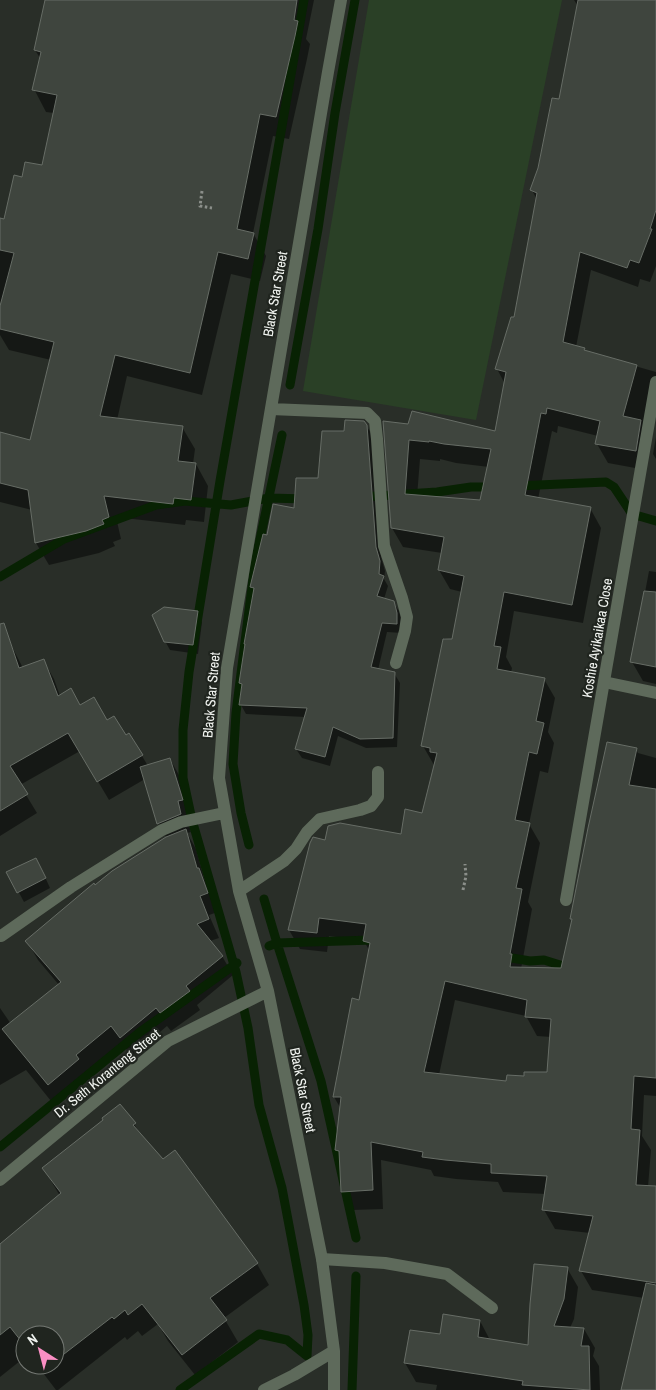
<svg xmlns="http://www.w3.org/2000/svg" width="656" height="1390" font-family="'Archivo Narrow',sans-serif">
	<rect width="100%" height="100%" fill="#292e28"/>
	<path fill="#2a4026" d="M 369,0 L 562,0 L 476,420 L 303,391 Z"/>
	<path fill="#0007" fill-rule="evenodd" d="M 46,0 L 314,0 L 306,39 L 310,44 L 307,59 L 289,139 L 273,136 L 253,233 L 266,256 L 260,281 L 231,274 L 202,395 L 127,376 L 117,420 L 182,427 L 195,449 L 193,464 L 196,464 L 208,486 L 204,522 L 186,520 L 185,525 L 116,517 L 121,539 L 113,542 L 115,546 L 99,553 L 49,565 L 36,543 L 32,510 L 0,502 L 0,434 L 31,441 L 51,360 L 9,350 L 0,335 L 0,219 L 5,220 L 23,179 L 43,167 L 54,113 L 46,112 L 34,89 L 40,58 L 35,50 Z
		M 574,0 L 656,0 L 656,266 L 650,282 L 640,279 L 638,287 L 591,270 L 576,347 L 584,349 L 586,352 L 656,372 L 656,414 L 646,470 L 608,463 L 597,444 L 598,436 L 558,426 L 557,433 L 552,431 L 538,499 L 590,508 L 601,528 L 583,623 L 514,611 L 506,657 L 512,668 L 511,673 L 544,679 L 555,698 L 548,732 L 554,743 L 548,773 L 540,771 L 529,824 L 540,843 L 528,902 L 532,909 L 521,969 L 562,969 L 573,921 L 572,919 L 636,749 L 638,753 L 656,758 L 656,1096 L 644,1095 L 642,1136 L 651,1150 L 648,1187 L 656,1187 L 656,1390 L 623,1390 L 644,1298 L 592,1290 L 581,1271 L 590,1233 L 555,1229 L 544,1210 L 546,1194 L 503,1192 L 498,1182 L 456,1179 L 434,1176 L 431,1170 L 381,1160 L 383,1209 L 353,1210 L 342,1191 L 340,1157 L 337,1150 L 341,1109 L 334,1097 L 360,1001 L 369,950 L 364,941 L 329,936 L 327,952 L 300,949 L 289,930 L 326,842 L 402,836 L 423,814 L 435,765 L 434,765 L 423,746 L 444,638 L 453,640 L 462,592 L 450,589 L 439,570 L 442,553 L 403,547 L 392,528 L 385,423 L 496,432 L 505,384 L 497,369 L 515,319 L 537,200 L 532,190 L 560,101 L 578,6 ZM 420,459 L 440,461 L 440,459 L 456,463 L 489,467 L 482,502 L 417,497 ZM 455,1000 L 526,1016 L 537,1036 L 551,1037 L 548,1074 L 526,1077 L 507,1083 L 439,1075 Z
		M 366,425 L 372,435 L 381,557 L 385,571 L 384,579 L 388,586 L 384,599 L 393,602 L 399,611 L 402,623 L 402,633 L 387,632 L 378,670 L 394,673 L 400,683 L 397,747 L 366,748 L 338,736 L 330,766 L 302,758 L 296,749 L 305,717 L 246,714 L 241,705 L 243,687 L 240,683 L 254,592 L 252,587 L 268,536 L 295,509 L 319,479 L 345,433 Z
		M 656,437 L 656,459 L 653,454 Z
		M 649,571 L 656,572 L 656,684 L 643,681 L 632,662 Z
		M 197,613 L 202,622 L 198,654 L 170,650 L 165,641 Z
		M 10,643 L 23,668 L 43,660 L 54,679 L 60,696 L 107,722 L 125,737 L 129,734 L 148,766 L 170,759 L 180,777 L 192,818 L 187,819 L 191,832 L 187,833 L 196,849 L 204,878 L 209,888 L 218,912 L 209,915 L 219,938 L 210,941 L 222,956 L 233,975 L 197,1005 L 200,1010 L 171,1031 L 167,1026 L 132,1056 L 122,1044 L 86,1074 L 89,1078 L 55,1106 L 26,1070 L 0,1085 L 0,1008 L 11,1024 L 59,985 L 38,960 L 27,941 L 95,887 L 167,838 L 158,823 L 145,779 L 109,800 L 80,751 L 20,785 L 37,813 L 0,836 L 0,647 Z
		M 41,868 L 50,888 L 24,902 L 8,872 Z
		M 134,1124 L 142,1137 L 257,1264 L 269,1285 L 224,1318 L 238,1342 L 195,1375 L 168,1341 L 158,1324 L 142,1336 L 138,1331 L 127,1340 L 125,1337 L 58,1390 L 56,1390 L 37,1365 L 55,1365 L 55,1335 L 25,1335 L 25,1357 L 0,1377 L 0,1246 L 60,1196 L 44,1169 Z
		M 567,1268 L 578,1287 L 574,1319 L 570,1328 L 584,1329 L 595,1348 L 593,1356 L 599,1366 L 600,1390 L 436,1390 L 437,1385 L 416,1382 L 405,1363 L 441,1335 L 480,1321 L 490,1340 L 529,1346 Z"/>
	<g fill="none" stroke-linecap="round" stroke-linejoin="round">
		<path stroke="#082203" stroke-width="9" d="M 304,0 L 220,481 L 189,672 L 183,730 L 183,778 L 192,820 L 236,972 L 248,1028 L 259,1105 L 282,1188 L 304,1305 L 308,1335 L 307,1356
			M 290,385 L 318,229 L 335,113 L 355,0
			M 516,486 L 606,482 L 614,487 L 632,514 L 656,521
			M 362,497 L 437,492 L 471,487 L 493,487
			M 0,577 L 64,539 L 156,505 L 185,501 L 231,505 L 269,498 L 306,499
			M 249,845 L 241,813 L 233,764 L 236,713 L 255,563 L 282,435
			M 264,899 L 277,943 L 321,1081 L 356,1238
			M 269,946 L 277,943 L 373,940
			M 500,956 L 530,961 L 544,960 L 573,969
			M 0,1147 L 140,1032 L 237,963
			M 180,1390 L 259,1334 L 287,1340 L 307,1356
			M 352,1390 L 356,1276"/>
	</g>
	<path fill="#3f453e" stroke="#676d66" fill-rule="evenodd" d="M 45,0 L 297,0 L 294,20 L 298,21 L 295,36 L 276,117 L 260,114 L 237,229 L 254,233 L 248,259 L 218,252 L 190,373 L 115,355 L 100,416 L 183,426 L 178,461 L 196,463 L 191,500 L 174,498 L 173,504 L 104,496 L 109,517 L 102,520 L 104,524 L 86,531 L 35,543 L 28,490 L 0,483 L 0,432 L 30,440 L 54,342 L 0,329 L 0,306 L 14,253 L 0,250 L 0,218 L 4,219 L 14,175 L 22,177 L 25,162 L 42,165 L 57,95 L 32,90 L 41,52 L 34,50 Z
		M 578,0 L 656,0 L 656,210 L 650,229 L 652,229 L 639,263 L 630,260 L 627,268 L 580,252 L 563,342 L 585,348 L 584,350 L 637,365 L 623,416 L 641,420 L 636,451 L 595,444 L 600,421 L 547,408 L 546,414 L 541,413 L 525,495 L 591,507 L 572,605 L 504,592 L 494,646 L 501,647 L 497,669 L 545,678 L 536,721 L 544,723 L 537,754 L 529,752 L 515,820 L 530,823 L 516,888 L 522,889 L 510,954 L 512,954 L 510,967 L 561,968 L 572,919 L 570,919 L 588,828 L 607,742 L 637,748 L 629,785 L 656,789 L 656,1078 L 634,1076 L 631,1129 L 640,1130 L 636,1185 L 656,1186 L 656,1283 L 579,1271 L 593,1216 L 542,1210 L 547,1176 L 491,1173 L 491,1164 L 445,1160 L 422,1157 L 423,1152 L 371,1142 L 373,1190 L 341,1192 L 339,1151 L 335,1150 L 341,1097 L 333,1097 L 352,998 L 359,1000 L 370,943 L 363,941 L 366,924 L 319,918 L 317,933 L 288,930 L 310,843 L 313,837 L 325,840 L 328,826 L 340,823 L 401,834 L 405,809 L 422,813 L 437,753 L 430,752 L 430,748 L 421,746 L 443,639 L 452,639 L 464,576 L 438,570 L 444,537 L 391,528 L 383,421 L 408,424 L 412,411 L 495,431 L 506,372 L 495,369 L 511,317 L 514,317 L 537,193 L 530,190 L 538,168 L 552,98 L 559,99 ZM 409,440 L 429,442 L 429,441 L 444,444 L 491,449 L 480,500 L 405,494 ZM 445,981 L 527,1000 L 525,1017 L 551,1019 L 547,1072 L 524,1072 L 524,1076 L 507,1075 L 506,1081 L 424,1072 Z
		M 345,420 L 364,421 L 367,425 L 376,547 L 380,561 L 379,574 L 384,576 L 377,596 L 394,601 L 397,613 L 397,624 L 382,623 L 371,667 L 395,672 L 393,738 L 360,739 L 333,727 L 325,757 L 295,749 L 307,708 L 239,705 L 242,684 L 239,683 L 245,644 L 244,644 L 254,588 L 250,587 L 263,534 L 267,535 L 273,504 L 294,508 L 296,478 L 318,478 L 322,431 L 344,431 Z
		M 644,591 L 656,592 L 656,667 L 630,662 Z
		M 164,607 L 198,611 L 193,645 L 164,642 L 152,615 Z
		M 4,623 L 19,668 L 44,659 L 58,696 L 71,688 L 80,705 L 94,697 L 107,720 L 114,716 L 126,735 L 129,733 L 143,755 L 97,782 L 68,733 L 10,766 L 28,794 L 0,811 L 0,624 Z
		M 170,758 L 183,800 L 178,801 L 181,814 L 157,824 L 140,767 Z
		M 186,829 L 197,868 L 199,868 L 208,893 L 200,896 L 209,919 L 197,924 L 223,956 L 186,986 L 190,991 L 160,1013 L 156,1008 L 120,1038 L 111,1026 L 76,1055 L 79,1059 L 48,1085 L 2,1029 L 61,982 L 25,941 L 94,883 L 95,885 L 112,871 L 166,837 Z
		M 36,858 L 46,878 L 17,893 L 6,872 Z
		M 120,1104 L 136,1123 L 133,1125 L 163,1159 L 175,1150 L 258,1263 L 210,1298 L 227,1320 L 182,1355 L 142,1304 L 128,1315 L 125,1310 L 114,1319 L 112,1317 L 55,1361 L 55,1335 L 25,1335 L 25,1346 L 10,1327 L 0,1335 L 0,1244 L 61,1193 L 42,1168 L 103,1120 L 102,1118 Z
		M 534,1264 L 568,1267 L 564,1299 L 554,1326 L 584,1328 L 581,1346 L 589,1346 L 590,1390 L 522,1385 L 523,1381 L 404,1363 L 410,1330 L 440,1334 L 443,1314 L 480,1320 L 478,1337 L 528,1345 L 530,1304 Z
		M 646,1283 L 656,1285 L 656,1390 L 621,1390 Z"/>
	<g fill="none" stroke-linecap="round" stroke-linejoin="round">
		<path stroke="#8b8f8a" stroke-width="3" stroke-dasharray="2.5 2.5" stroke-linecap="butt" d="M 202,191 L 200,206 L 212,208
			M 463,890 L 466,876 L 465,864"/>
		<path stroke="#5e6a5b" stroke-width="12" d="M 604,682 L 656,693
			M 322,1259 L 385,1263 L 447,1274 L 492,1308"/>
		<path stroke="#5e6a5b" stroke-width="12" d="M 271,409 L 367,413 L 375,421 L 377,439 L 384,546 L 402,598 L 407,617 L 405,631 L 396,663
			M 239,891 L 284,861 L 296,849 L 307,832 L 320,819 L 360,810 L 371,806 L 378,797 L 378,772
			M 566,900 L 656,382
			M 1,936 L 71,887 L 162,830 L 181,822 L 224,813
			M 0,1180 L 168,1041 L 268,991
			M 264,1390 L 294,1375 L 334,1351
			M 334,1390 L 334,1351 L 322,1259 L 268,991 L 239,891 L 219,778 L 227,668 L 328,72 L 341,0"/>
	</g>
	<g text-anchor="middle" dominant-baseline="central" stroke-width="4.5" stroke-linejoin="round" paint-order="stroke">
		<g font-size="14" fill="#f1f4f0" stroke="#20251f">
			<text transform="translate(275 294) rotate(-80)">Black Star Street</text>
			<text transform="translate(597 638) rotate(-80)">Koshie Ayikaikaa Close</text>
			<text transform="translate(211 695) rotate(-85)">Black Star Street</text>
			<text transform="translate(107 1073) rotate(-39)">Dr. Seth Koranteng Street</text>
			<text transform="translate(303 1090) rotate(79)">Black Star Street</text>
		</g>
	</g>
	<g transform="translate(40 1350) rotate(324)"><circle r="24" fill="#20251f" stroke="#747873"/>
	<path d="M0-4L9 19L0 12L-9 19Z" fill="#fb8fc4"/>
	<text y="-8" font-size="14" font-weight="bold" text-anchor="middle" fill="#f1f4f0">N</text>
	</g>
</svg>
